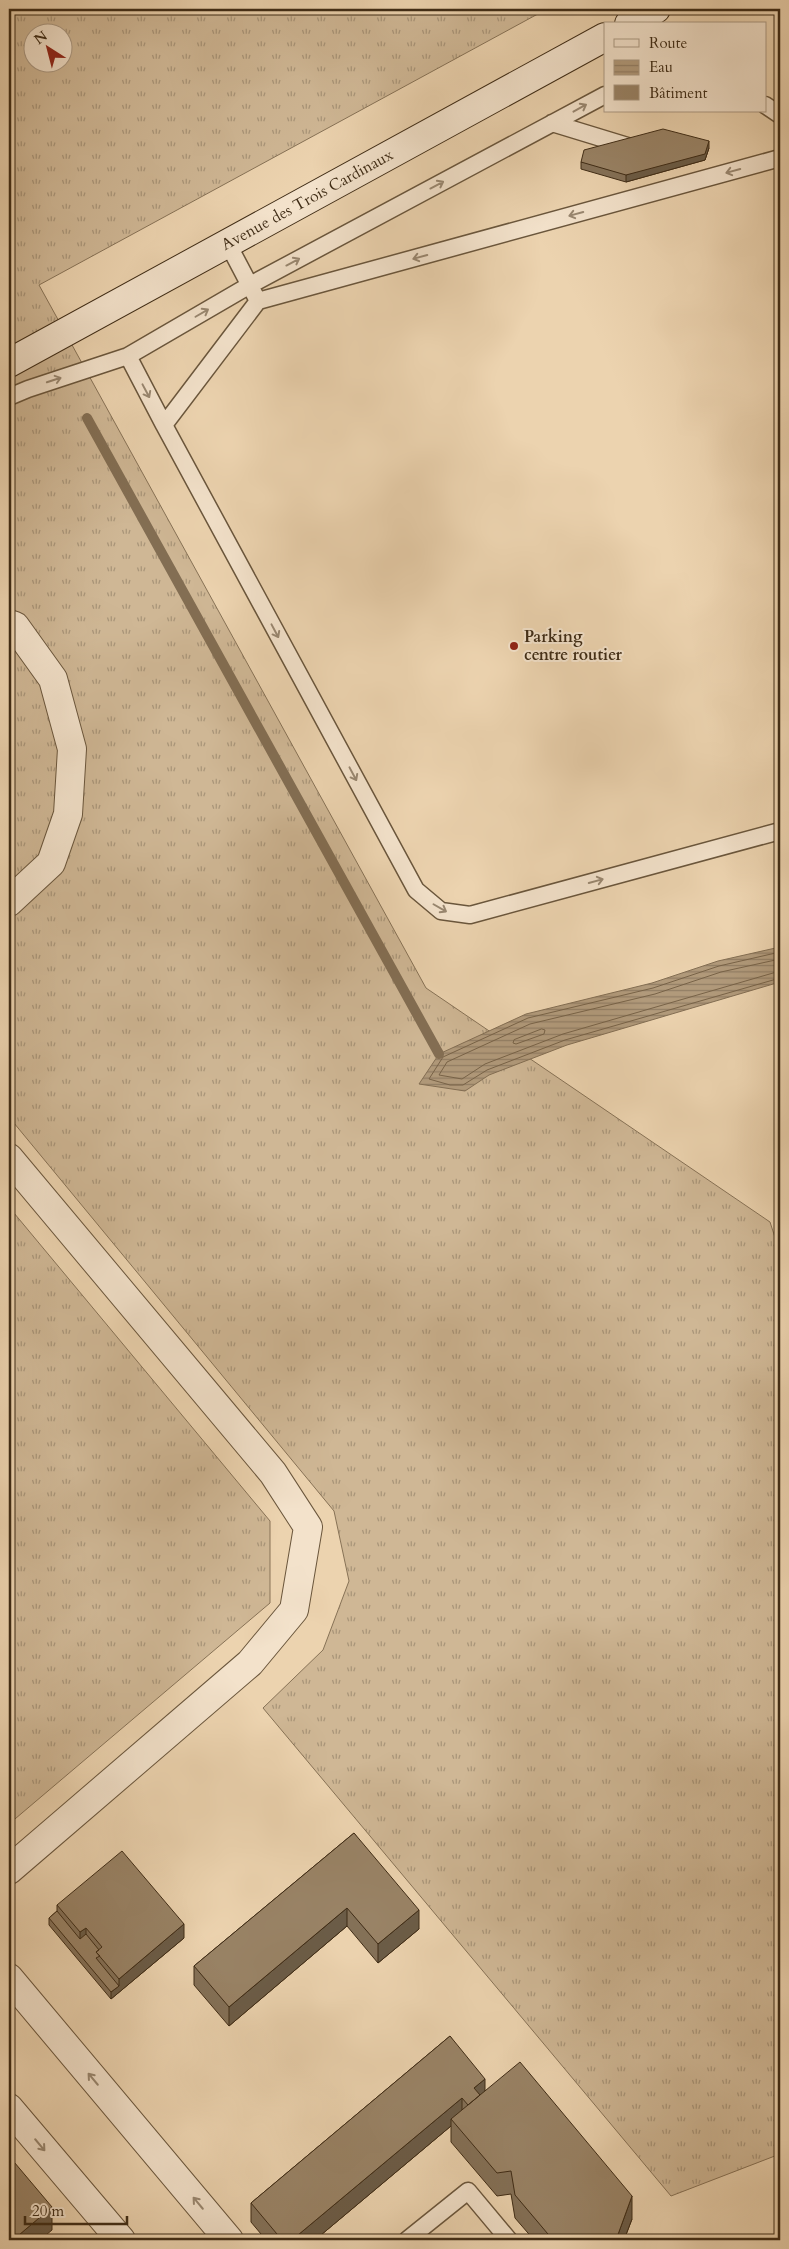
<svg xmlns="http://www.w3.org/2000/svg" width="789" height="2249" font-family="Cardo,serif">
	<defs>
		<pattern id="grass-tufts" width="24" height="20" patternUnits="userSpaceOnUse" patternTransform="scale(1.25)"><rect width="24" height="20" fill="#cfb795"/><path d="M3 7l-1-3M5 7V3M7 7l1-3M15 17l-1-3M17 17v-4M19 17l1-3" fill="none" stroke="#a99579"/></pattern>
		<pattern id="water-rules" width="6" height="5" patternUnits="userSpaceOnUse" patternTransform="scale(1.25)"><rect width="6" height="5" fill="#b19a7b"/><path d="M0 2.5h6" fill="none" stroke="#917e64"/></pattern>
	</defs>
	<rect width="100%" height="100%" fill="#ecd3af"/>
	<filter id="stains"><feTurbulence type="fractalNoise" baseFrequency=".004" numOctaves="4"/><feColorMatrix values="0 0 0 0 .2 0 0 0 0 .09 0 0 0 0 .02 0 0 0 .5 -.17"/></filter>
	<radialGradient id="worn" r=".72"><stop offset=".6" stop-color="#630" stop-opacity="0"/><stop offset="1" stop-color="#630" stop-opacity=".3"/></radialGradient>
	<path fill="url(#grass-tufts)" stroke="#877256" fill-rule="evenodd" d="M 9,9 L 547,9 L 39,285 L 426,988 L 770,1222 L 780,1253 L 780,2154 L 671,2196 L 263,1708 L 323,1650 L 349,1581 L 334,1511 L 9,1117 ZM 32,32 L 62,32 L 62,62 L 32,62 Z
		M 9,1207 L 270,1521 L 270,1603 L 9,1824 Z"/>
	<path fill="url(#water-rules)" stroke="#836e53" d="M 780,947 L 780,982 L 567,1045 L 489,1075 L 465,1091 L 419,1084 L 439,1054 L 526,1014 L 652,983 L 718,961 Z"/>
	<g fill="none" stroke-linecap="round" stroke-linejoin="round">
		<path stroke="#786348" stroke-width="1" d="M 780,952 L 719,966 L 653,988 L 528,1018 L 443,1057 L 429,1079 L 450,1085 L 463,1085 L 487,1070 L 565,1040 L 780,978
			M 780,959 L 721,972 L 655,994 L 530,1024 L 447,1062 L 439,1075 L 462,1079 L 485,1064 L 563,1034 L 780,971
			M 542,1029 L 545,1030 L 544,1034 L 516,1044 L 513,1043 L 514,1040 Z"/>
		<path stroke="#836e53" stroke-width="10" d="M 87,418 L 439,1054"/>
		<defs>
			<path id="lane" d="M 765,105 L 780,115
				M 552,123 L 634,148
				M 228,244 L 258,301 L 780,158
				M 258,301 L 164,425 L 416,890 L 441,911 L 470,915 L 780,831
				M 128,356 L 164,425
				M 9,397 L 28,389 L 128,356 L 250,285 L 605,95
				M 407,2240 L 468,2191 L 509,2240"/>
			<path id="street" d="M 9,624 L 15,626 L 53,679 L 72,749 L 68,814 L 51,863 L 9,902
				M 9,1158 L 273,1473 L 308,1527 L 294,1610 L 250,1663 L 9,1870
				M 9,1978 L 229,2240
				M 9,2108 L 121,2240"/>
			<g id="secondary">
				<path d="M 629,24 L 656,9"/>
				<path id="s1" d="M 9,363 L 605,37"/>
			</g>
		</defs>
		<use href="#lane" stroke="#6a563c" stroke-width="19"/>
		<use href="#street" stroke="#6a563c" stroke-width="30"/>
		<use href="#secondary" stroke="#3f2c16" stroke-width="30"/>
		<use href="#lane" stroke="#f3e2cb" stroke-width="16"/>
		<use href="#street" stroke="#f3e2cb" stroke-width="28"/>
		<use href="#secondary" stroke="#f3e2cb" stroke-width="28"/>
	</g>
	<path fill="#847158" stroke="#3f2c16" d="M 709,148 L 705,160 L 626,182 L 581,169 L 581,162 Z
		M 354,1833 L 419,1929 L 378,1963 L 347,1926 L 229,2026 L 194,1985 L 194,1966 Z
		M 57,1905 L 184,1938 L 111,1999 L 49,1925 L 49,1918 L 57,1911 Z
		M 450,2036 L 485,2091 L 632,2219 L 624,2240 L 534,2240 L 515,2218 L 511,2194 L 497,2196 L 451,2142 L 451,2126 L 315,2240 L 266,2240 L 251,2222 L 251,2203 Z"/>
	<path fill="#6b5c47" stroke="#3f2c16" d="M 709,141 L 709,148 L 705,160 L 626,182 L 626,175 Z
		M 347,1908 L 347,1926 L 229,2026 L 229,2007 Z
		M 419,1910 L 419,1929 L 378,1963 L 378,1944 Z
		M 184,1924 L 184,1938 L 111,1999 L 111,1992 L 119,1986 L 119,1979 Z
		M 86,1928 L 86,1941 L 80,1946 L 80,1932 Z
		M 485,2079 L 485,2097 L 483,2117 L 474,2088 Z
		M 462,2098 L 462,2117 L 451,2119 L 451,2126 L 315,2240 L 292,2240 Z
		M 632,2196 L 632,2219 L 624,2240 L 616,2240 Z
		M 52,2207 L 52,2230 L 40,2240 L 13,2240 Z"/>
	<path fill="#998366" stroke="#3f2c16" d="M 663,129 L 709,141 L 705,154 L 626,175 L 581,162 L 584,150 Z
		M 354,1833 L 419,1910 L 378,1944 L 347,1908 L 229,2007 L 194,1966 Z
		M 122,1851 L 184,1924 L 119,1979 L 96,1952 L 102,1947 L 86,1928 L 80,1932 L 57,1905 Z
		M 57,1911 L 80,1939 L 86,1934 L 99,1950 L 96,1952 L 100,1956 L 96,1958 L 119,1986 L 111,1992 L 49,1918 Z
		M 450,2036 L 485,2079 L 474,2088 L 480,2095 L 468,2105 L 462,2098 L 292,2240 L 282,2240 L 251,2203 Z
		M 520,2062 L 632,2196 L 616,2240 L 553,2240 L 515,2195 L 511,2171 L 497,2173 L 451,2119 Z
		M 9,2156 L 52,2207 L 13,2240 L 9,2240 Z"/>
	<defs><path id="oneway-shaft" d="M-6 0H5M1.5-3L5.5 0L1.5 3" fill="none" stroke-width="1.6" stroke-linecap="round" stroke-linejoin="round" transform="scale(1.25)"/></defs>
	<g stroke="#998770">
		<use href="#oneway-shaft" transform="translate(580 108) rotate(-29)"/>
		<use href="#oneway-shaft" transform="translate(733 171) rotate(165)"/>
		<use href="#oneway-shaft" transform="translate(437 185) rotate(-28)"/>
		<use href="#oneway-shaft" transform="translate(576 214) rotate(165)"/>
		<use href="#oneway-shaft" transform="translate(420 257) rotate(165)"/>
		<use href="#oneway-shaft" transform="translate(293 262) rotate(-28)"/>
		<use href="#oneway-shaft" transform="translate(202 313) rotate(-30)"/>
		<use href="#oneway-shaft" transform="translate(54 380) rotate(-18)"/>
		<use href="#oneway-shaft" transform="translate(146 391) rotate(62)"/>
		<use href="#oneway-shaft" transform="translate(275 631) rotate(62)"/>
		<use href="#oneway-shaft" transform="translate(353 774) rotate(62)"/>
		<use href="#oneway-shaft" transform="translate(596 881) rotate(-15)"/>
		<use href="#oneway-shaft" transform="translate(440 908) rotate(30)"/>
		<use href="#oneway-shaft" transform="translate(93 2079) rotate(-130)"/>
		<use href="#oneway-shaft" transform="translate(40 2145) rotate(50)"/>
		<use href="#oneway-shaft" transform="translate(198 2203) rotate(-130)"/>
	</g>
	<circle fill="#8f2418" stroke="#f3e2cb" stroke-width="2" cx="514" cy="646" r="5"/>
	<g text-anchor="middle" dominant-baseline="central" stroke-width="4" stroke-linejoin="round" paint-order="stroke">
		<g font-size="16" fill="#3f2c16" stroke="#f3e2cb">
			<text stroke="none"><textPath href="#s1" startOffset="340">Avenue des Trois Cardinaux</textPath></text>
		</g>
		<g font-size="16" font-weight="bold" fill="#3f2c16" stroke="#f3e2cb" text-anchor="start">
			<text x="524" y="637">Parking<tspan x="524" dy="18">centre routier</tspan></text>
		</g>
	</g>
	<rect width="789" height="2249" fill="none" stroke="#ecd3af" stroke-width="30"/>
	<rect x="10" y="10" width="769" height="2229" fill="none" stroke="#3f2c16" stroke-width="2.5"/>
	<rect x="15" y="15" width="759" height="2219" fill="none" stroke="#3f2c16"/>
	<rect x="604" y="22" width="162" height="90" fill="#f3e2cb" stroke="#ab9983"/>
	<rect x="614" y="39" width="25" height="8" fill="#f3e2cb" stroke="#ab9983"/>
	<text x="649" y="48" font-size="15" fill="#3f2c16">Route</text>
	<rect x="614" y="60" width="25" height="15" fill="url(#water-rules)" stroke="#ab9983"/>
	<text x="649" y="72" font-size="15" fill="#3f2c16">Eau</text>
	<rect x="614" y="85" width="25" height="15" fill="#998366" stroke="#ab9983"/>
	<text x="649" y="98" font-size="15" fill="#3f2c16">Bâtiment</text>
	<g transform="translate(48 48) rotate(324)"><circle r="24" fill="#f3e2cb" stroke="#ab9983"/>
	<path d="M0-4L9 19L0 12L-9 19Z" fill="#8f2418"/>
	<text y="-8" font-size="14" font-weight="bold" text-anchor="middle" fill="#3f2c16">N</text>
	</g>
	<path d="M25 2216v8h102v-8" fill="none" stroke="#3f2c16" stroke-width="2.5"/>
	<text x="32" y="2216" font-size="15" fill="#3f2c16" stroke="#f3e2cb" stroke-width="4" paint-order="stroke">20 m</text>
	<rect width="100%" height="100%" filter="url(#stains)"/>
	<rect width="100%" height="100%" fill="url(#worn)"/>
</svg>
